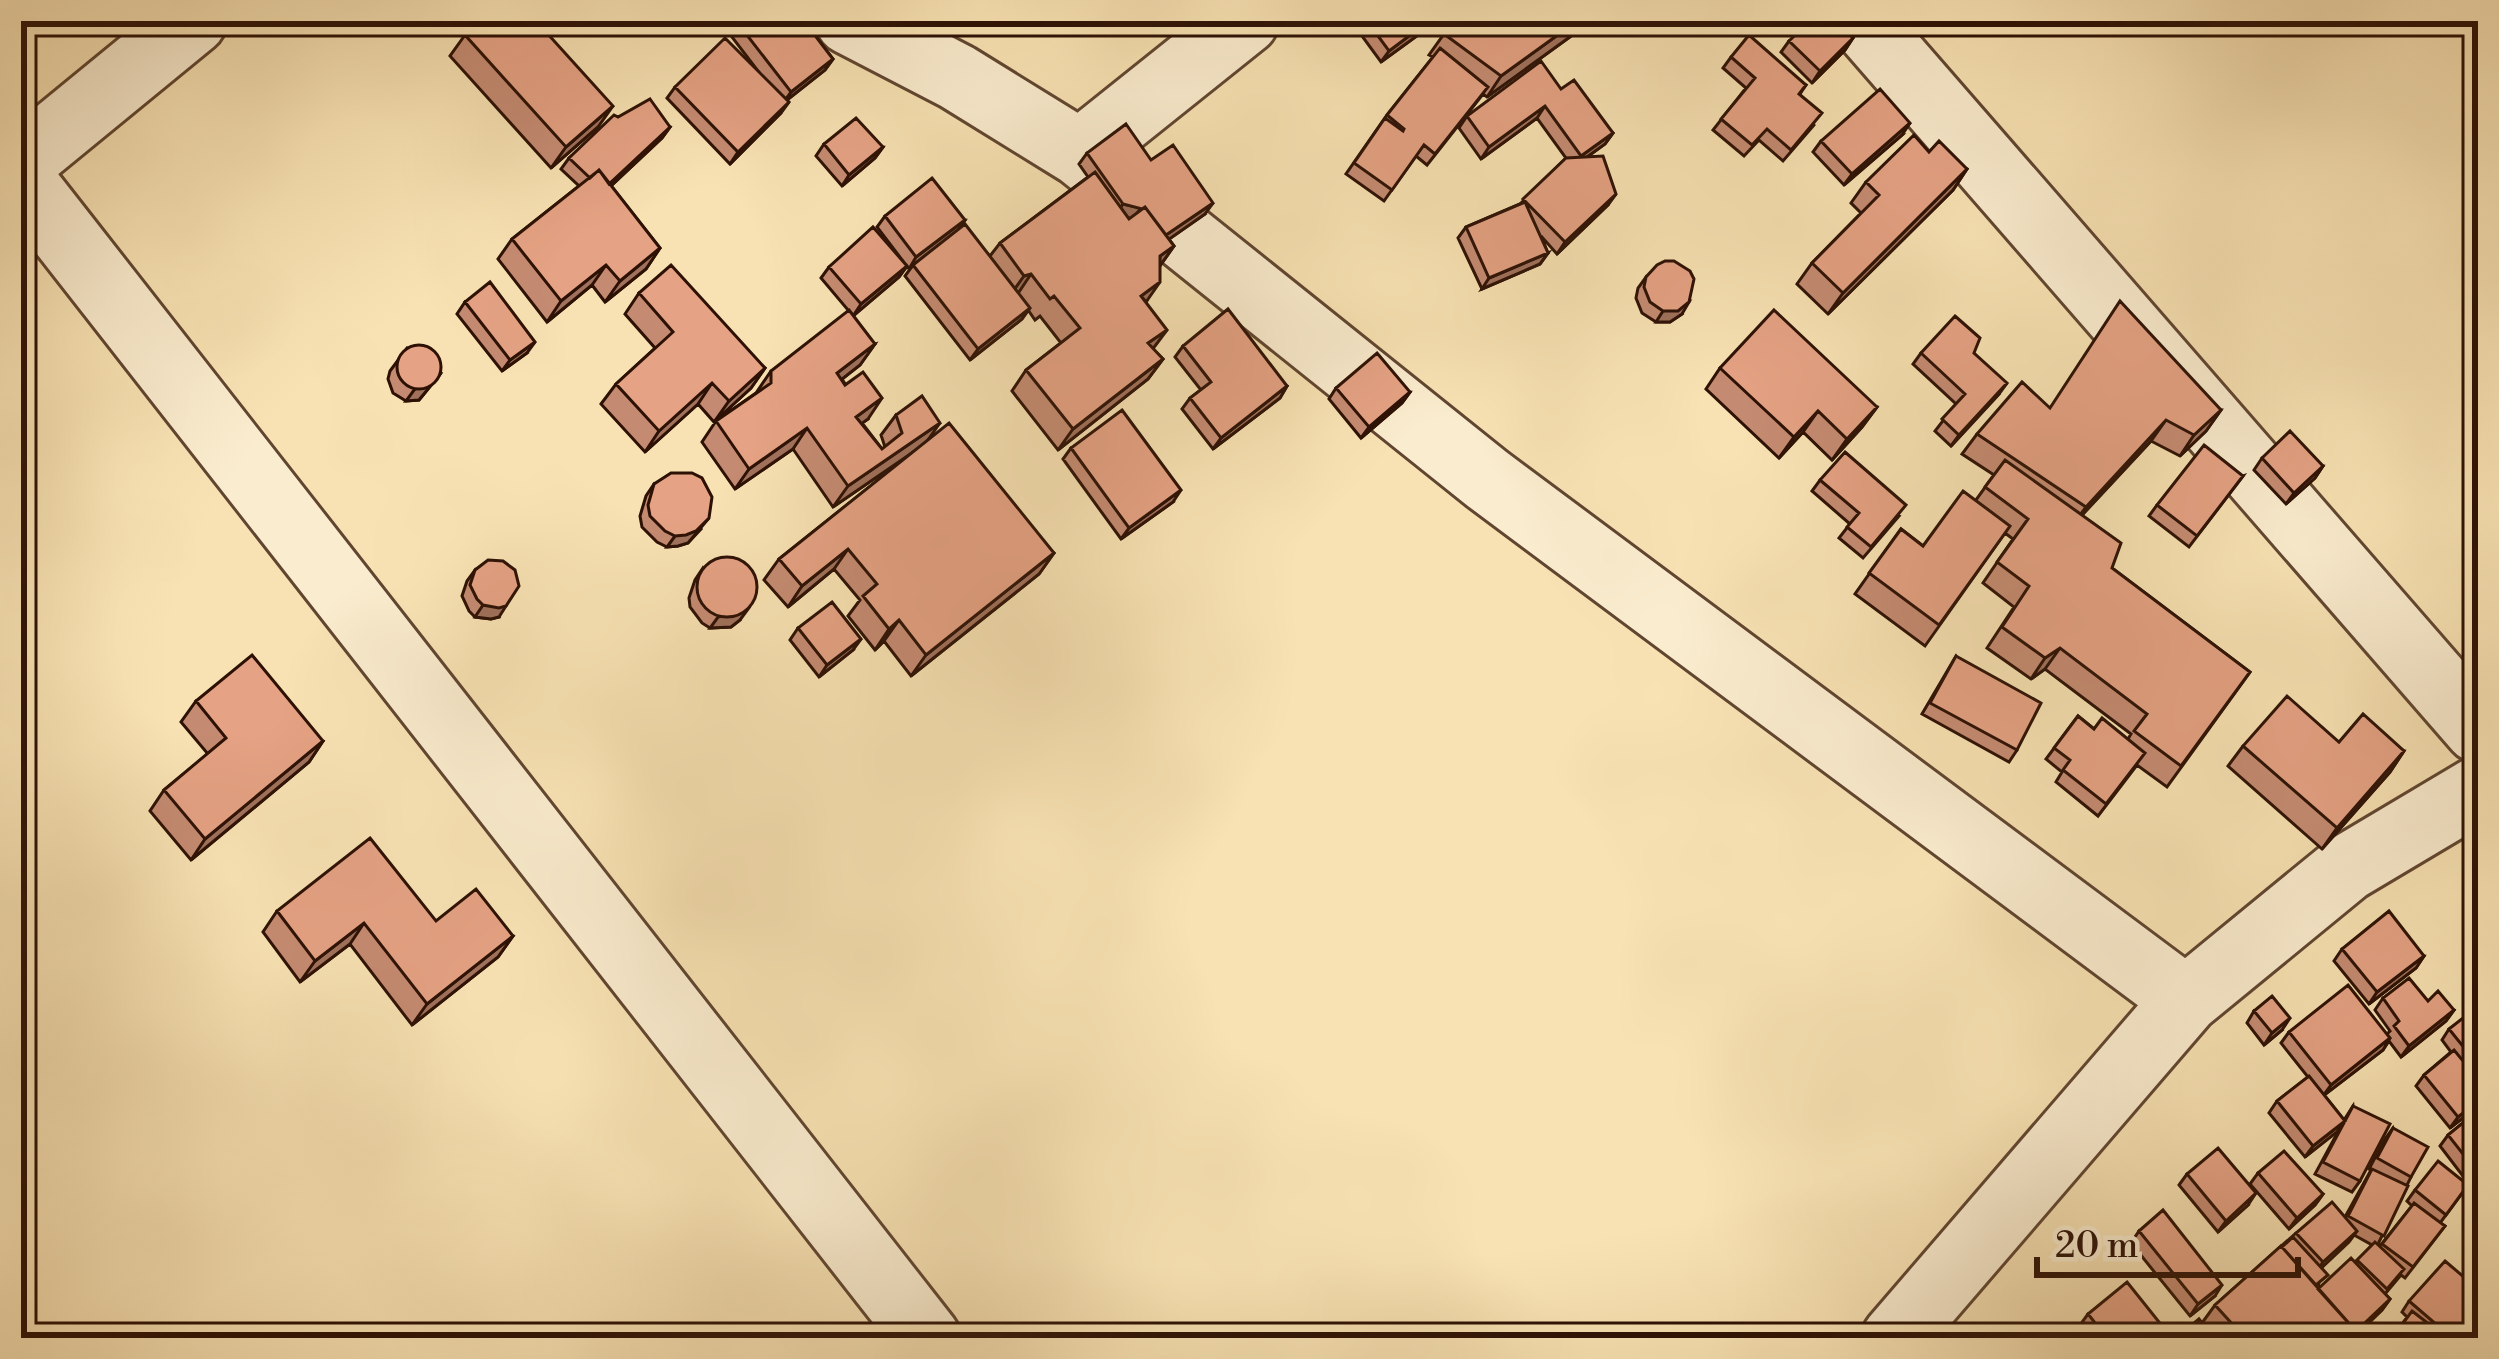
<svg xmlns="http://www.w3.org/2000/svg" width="2499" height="1359" font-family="'Libre Bodoni',serif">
	<rect width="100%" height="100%" fill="#f8e2b3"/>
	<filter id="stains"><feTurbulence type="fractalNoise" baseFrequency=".00167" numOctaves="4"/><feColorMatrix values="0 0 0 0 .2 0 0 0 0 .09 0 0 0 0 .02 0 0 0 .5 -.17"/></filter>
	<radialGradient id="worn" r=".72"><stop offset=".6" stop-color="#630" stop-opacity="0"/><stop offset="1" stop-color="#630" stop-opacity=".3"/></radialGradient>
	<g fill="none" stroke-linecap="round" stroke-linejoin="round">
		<defs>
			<path id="minor" d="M 849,21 L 957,77 L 1080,153 L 1487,479 L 2186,1000
				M 1862,21 L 2478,729
				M 1080,153 L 1245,21
				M 21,162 L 193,21
				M 21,180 L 927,1338
				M 1895,1338 L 2186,1000 L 2347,868 L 2478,790"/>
		</defs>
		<use href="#minor" stroke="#604530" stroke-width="72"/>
		<use href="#minor" stroke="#faecce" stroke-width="66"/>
	</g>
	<path fill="#c58b72" stroke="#2d1105" stroke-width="3" fill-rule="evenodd" d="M 447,21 L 467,21 L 455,31 Z
		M 725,21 L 804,21 L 833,59 L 825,70 L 787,100 L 781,113 L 730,164 L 667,98 L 675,87 L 758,71 L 722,24 Z
		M 1351,21 L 1431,21 L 1425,30 L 1381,62 Z
		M 1585,26 L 1487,97 L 1483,94 L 1427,165 L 1416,156 L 1384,201 L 1346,174 L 1387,115 L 1433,57 L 1429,55 L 1444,34 Z
		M 465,35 L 598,127 L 551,168 L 450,56 Z
		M 1853,38 L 1845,50 L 1812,83 L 1781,52 L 1789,41 Z
		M 1731,57 L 1806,85 L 1800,94 L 1814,125 L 1783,161 L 1759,140 L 1744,156 L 1713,130 L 1746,88 L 1723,68 Z
		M 1561,89 L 1613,133 L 1605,144 L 1587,157 L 1608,205 L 1557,254 L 1541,236 L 1548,253 L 1540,264 L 1482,289 L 1458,238 L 1466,227 L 1520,204 L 1566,158 L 1537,118 L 1481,159 L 1459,128 L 1467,116 Z
		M 618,117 L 670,127 L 662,138 L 611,186 L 660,248 L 646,269 L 605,302 L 592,285 L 547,322 L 498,259 L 512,239 L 579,186 L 561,169 L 569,158 Z
		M 1902,135 L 1844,185 L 1813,152 L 1821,141 Z
		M 824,144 L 883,147 L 875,158 L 842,186 L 816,156 Z
		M 1929,152 L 1967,169 L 1953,190 L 1828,314 L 1797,284 L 1812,263 L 1861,213 L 1851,203 L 1866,182 Z
		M 1087,153 L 1151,160 L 1205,214 L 1169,239 L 1174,246 L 1160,266 L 1146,303 L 1153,349 L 1163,359 L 1148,379 L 1058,450 L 1012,391 L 1026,370 L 1061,343 L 1040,316 L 1035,320 L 1028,310 L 1022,319 L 970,360 L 905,276 L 913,265 L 909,269 L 907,266 L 899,277 L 853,316 L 821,278 L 829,267 L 906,265 L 877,227 L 885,216 L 965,220 L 959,228 L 990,256 L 1000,243 L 1088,177 L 1079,164 Z
		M 1646,277 L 1682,314 L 1670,322 L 1656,322 L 1642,313 L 1636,298 L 1638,288 Z
		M 639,293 L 765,368 L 751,388 L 714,422 L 698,404 L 645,452 L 601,404 L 616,384 L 655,348 L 625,314 Z
		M 465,302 L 527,353 L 502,371 L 457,314 Z
		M 875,344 L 860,365 L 842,379 L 868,419 L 862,423 L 882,449 L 885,447 L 881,435 L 896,415 L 1054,553 L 1039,574 L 911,676 L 884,641 L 875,650 L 848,616 L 860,600 L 834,569 L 788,607 L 764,580 L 779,559 L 912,453 L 833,507 L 793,449 L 735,489 L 702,442 L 716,421 L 756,393 L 771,371 Z
		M 1183,346 L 1287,386 L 1280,398 L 1213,449 L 1182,409 L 1190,398 L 1201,390 L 1175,357 Z
		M 407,348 L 441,373 L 419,400 L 406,401 L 393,393 L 388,379 L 390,371 Z
		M 1921,353 L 1974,353 L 1999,394 L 1951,446 L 1935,431 L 1956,404 L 1913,364 Z
		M 1720,368 L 1877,407 L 1862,427 L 1832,460 L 1803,432 L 1779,458 L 1706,389 Z
		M 1336,388 L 1410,392 L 1402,403 L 1361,438 L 1329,399 Z
		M 2049,408 L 2221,410 L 2206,431 L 2180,456 L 2151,441 L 2082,515 L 2112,568 L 2250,672 L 2167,787 L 2137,765 L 2098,816 L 2056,782 L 2062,772 L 2046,759 L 2078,716 L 2094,729 L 2128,739 L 2131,734 L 2045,669 L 2031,679 L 1987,648 L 2014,607 L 1983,583 L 2013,539 L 2005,533 L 1925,646 L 1855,594 L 1901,529 L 1923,546 L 1976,500 L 1994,475 L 1962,454 L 1977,434 Z
		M 1071,448 L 1173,502 L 1121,539 L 1063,459 Z
		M 2262,458 L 2323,466 L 2315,478 L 2286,504 L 2254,470 Z
		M 2243,476 L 2189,547 L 2149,516 L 2157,505 Z
		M 1820,480 L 1899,516 L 1863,558 L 1839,538 L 1850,524 L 1812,491 Z
		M 654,484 L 701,529 L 688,543 L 678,546 L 667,547 L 657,542 L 642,527 L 640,516 L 646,496 Z
		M 703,568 L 740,620 L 731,627 L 710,628 L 702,623 L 690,607 L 689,598 L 695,580 Z
		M 475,570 L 499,617 L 491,619 L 475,617 L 469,611 L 462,596 L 467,581 Z
		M 798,628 L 853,650 L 819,677 L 790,640 Z
		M 1956,656 L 2017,750 L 2009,762 L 1922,714 Z
		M 196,701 L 323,741 L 309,762 L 191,860 L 150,811 L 164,790 L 208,754 L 181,722 Z
		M 2339,742 L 2404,751 L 2390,772 L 2322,849 L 2228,766 L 2243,746 Z
		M 277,911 L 436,921 L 513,936 L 498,957 L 412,1025 L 350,944 L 300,982 L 263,932 Z
		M 2342,949 L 2424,956 L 2416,968 L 2369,1004 L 2334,961 Z
		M 2383,998 L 2428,1001 L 2454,1010 L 2446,1021 L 2401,1057 L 2389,1041 L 2383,1050 L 2324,1095 L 2344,1120 L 2353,1106 L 2360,1181 L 2352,1192 L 2315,1174 L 2340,1128 L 2305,1157 L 2269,1113 L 2277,1101 L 2308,1077 L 2281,1043 L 2289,1032 L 2387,1034 L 2390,1031 L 2375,1010 Z
		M 2478,1009 L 2478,1170 L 2466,1180 L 2440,1146 L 2448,1135 L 2471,1117 L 2468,1114 L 2450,1128 L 2416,1086 L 2424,1075 L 2451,1052 L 2442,1040 L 2449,1029 Z
		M 2254,1011 L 2282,1030 L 2264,1045 L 2247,1023 Z
		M 2393,1128 L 2411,1177 L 2378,1244 L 2380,1246 L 2412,1206 L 2407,1201 L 2415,1190 L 2468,1185 L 2440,1223 L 2445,1226 L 2405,1278 L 2401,1275 L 2385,1294 L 2390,1299 L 2382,1310 L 2353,1338 L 2176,1338 L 2202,1323 L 2215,1305 L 2296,1233 L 2345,1217 L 2371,1170 L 2369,1169 L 2385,1139 ZM 2354,1235 L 2372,1245 L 2356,1262 L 2318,1289 L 2321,1268 Z
		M 2258,1173 L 2323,1194 L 2315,1205 L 2289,1229 L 2250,1184 Z
		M 2187,1174 L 2248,1205 L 2218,1232 L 2179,1185 Z
		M 2139,1231 L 2215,1296 L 2190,1316 L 2131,1243 Z
		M 2478,1289 L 2478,1310 L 2454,1338 L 2392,1338 L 2407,1317 L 2402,1312 L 2409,1301 Z
		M 2478,1313 L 2478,1338 L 2468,1338 L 2462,1331 L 2470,1320 Z
		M 2088,1314 L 2167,1332 L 2163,1338 L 2090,1338 L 2080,1325 Z"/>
	<path fill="#a0715c" stroke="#2d1105" stroke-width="3" d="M 1429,21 L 1431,21 L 1425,30 L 1381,62 L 1389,51 Z
		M 1577,21 L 1588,21 L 1585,26 L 1487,97 L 1501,76 Z
		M 1853,38 L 1845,50 L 1812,83 L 1820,71 Z
		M 833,59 L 825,70 L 783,103 L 791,92 Z
		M 789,102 L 781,113 L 730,164 L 738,152 Z
		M 613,106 L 598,127 L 551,168 L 566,147 Z
		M 1545,106 L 1537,118 L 1481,159 L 1489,147 Z
		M 1910,123 L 1902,135 L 1844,185 L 1852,174 Z
		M 670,127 L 662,138 L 595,201 L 603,190 Z
		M 1613,133 L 1605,144 L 1573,167 L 1581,156 Z
		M 883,147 L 875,158 L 842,186 L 849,175 Z
		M 1967,169 L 1953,190 L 1828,314 L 1843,293 Z
		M 1616,194 L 1608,205 L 1557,254 L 1565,242 Z
		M 1213,203 L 1205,214 L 1155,249 L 1163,237 Z
		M 1123,204 L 1141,208 L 1133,219 L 1115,215 Z
		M 965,220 L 957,232 L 909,269 L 916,257 Z
		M 1174,246 L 1159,267 L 1160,256 Z
		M 660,248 L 646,269 L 605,302 L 620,281 Z
		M 1548,253 L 1540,264 L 1482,289 L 1489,278 Z
		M 606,265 L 592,285 L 547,322 L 561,301 Z
		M 907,266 L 899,277 L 853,316 L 861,304 Z
		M 1031,274 L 1017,295 L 1009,297 L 1024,276 Z
		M 1160,282 L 1146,302 L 1141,296 Z
		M 1689,302 L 1682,314 L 1670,322 L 1656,322 L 1663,311 Z
		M 1030,308 L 1022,319 L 970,360 L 978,349 Z
		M 1167,330 L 1152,350 L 1148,343 Z
		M 535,342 L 527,353 L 502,371 L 510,360 Z
		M 875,344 L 860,365 L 823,394 L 837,373 Z
		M 1163,359 L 1148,379 L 1058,450 L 1073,429 Z
		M 765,368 L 751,388 L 714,422 L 729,401 Z
		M 441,373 L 419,400 L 406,401 L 414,390 Z
		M 712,383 L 698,404 L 645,452 L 659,431 Z
		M 2007,383 L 1999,394 L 1951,446 L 1959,435 Z
		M 1287,386 L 1280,398 L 1213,449 L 1221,438 Z
		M 1410,392 L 1402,403 L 1361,438 L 1369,427 Z
		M 882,398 L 868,419 L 842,438 L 856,417 Z
		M 1877,407 L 1862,427 L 1832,460 L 1847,439 Z
		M 2221,410 L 2206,431 L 2180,456 L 2194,435 Z
		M 1818,411 L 1803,432 L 1779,458 L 1794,437 Z
		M 2166,420 L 2151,441 L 2071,527 L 2086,507 Z
		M 940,423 L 925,444 L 833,507 L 848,486 Z
		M 807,428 L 793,449 L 735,489 L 749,469 Z
		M 2323,466 L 2315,478 L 2286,504 L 2294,493 Z
		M 1181,490 L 1173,502 L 1121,539 L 1129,528 Z
		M 709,518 L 688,543 L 678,546 L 667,547 L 675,536 Z
		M 848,549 L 834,569 L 788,607 L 802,586 Z
		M 1054,553 L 1039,574 L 911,676 L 926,655 Z
		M 483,605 L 506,606 L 499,617 L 491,619 L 475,617 Z
		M 748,609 L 740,620 L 731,627 L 710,628 L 718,617 Z
		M 899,620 L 884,641 L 875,650 L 889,629 Z
		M 861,639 L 853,650 L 819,677 L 827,665 Z
		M 2060,648 L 2045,669 L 2031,679 L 2045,658 Z
		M 323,741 L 309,762 L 191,860 L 205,839 Z
		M 2404,751 L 2390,772 L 2322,849 L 2337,828 Z
		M 364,923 L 350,944 L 300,982 L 315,961 Z
		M 513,936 L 498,957 L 412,1025 L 427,1004 Z
		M 2424,956 L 2416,968 L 2369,1004 L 2377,992 Z
		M 2454,1010 L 2446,1021 L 2401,1057 L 2409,1046 Z
		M 2290,1018 L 2282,1030 L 2264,1045 L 2272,1033 Z
		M 2390,1038 L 2383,1050 L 2323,1096 L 2331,1085 Z
		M 2476,1103 L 2468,1114 L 2450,1128 L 2458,1117 Z
		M 2345,1121 L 2337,1132 L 2305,1157 L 2313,1146 Z
		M 2256,1193 L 2248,1205 L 2218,1232 L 2226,1221 Z
		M 2323,1194 L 2315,1205 L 2289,1229 L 2297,1218 Z
		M 2357,1231 L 2349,1242 L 2315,1274 L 2323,1262 Z
		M 2222,1285 L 2215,1296 L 2190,1316 L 2198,1304 Z
		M 2390,1299 L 2382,1310 L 2353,1338 L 2350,1338 Z"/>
	<path fill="#e5a284" stroke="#2d1105" stroke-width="3" d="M 480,21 L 536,21 L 613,106 L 566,147 L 465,35 Z
		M 736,21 L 804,21 L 833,59 L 791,92 Z
		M 1367,21 L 1429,21 L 1389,51 Z
		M 1462,21 L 1577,21 L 1501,76 L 1444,34 Z
		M 1810,21 L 1837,21 L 1853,38 L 1820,71 L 1789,41 Z
		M 1749,35 L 1806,85 L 1799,94 L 1822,113 L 1791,150 L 1767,129 L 1752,145 L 1721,119 L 1755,78 L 1731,57 Z
		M 725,38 L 789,102 L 738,152 L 675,87 Z
		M 1440,48 L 1488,87 L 1435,154 L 1424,145 L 1392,190 L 1354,163 L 1385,118 L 1403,131 L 1404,129 L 1387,115 Z
		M 1541,61 L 1561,89 L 1574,80 L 1613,133 L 1581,156 L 1545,106 L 1489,147 L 1467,116 Z
		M 1880,89 L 1910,123 L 1852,174 L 1821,141 Z
		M 650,99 L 670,127 L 609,184 L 599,170 L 590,178 L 569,158 L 614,115 L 618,117 Z
		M 856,118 L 883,147 L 849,175 L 824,144 Z
		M 1126,124 L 1151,160 L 1173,145 L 1213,203 L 1166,235 L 1145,207 L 1142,209 L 1123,204 L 1087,153 Z
		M 1914,135 L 1929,152 L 1939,141 L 1967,169 L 1843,293 L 1812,263 L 1879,195 L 1866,182 Z
		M 1603,156 L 1616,194 L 1565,242 L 1523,199 L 1566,158 Z
		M 599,170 L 660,248 L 620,281 L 606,265 L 561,301 L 512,239 Z
		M 1095,172 L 1129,219 L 1145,207 L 1174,246 L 1160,256 L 1160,282 L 1141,296 L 1167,330 L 1148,343 L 1163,359 L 1073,429 L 1026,370 L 1080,328 L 1054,296 L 1050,299 L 1031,274 L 1024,276 L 1000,243 Z
		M 932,178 L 965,220 L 916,257 L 885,216 Z
		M 1525,202 L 1548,253 L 1489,278 L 1466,227 Z
		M 965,224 L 1030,308 L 978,349 L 913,265 Z
		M 873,227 L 907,266 L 861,304 L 829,267 Z
		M 1665,261 L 1674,261 L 1690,271 L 1694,279 L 1689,302 L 1678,311 L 1663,311 L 1650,302 L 1644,287 L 1646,277 L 1657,265 Z
		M 671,265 L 765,368 L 729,401 L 712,383 L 659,431 L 616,384 L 673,332 L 639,293 Z
		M 490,282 L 535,342 L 510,360 L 465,302 Z
		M 2120,301 L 2221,410 L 2194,435 L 2166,420 L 2086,507 L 1977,434 L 2022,382 L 2050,408 Z
		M 1228,309 L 1287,386 L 1221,438 L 1190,398 L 1211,382 L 1183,346 Z
		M 849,310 L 875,344 L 837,373 L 845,385 L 863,372 L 882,398 L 856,417 L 882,449 L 902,433 L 896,415 L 922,396 L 940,423 L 848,486 L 807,428 L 749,469 L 716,421 L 771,383 L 771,371 Z
		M 1774,310 L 1877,407 L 1847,439 L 1818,411 L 1794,437 L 1720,368 Z
		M 1955,316 L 1980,338 L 1974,353 L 2007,383 L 1959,435 L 1942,419 L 1965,394 L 1921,353 Z
		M397 367a22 22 0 1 1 44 0a22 22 0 1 1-44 0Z
		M 1377,353 L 1410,392 L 1369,427 L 1336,388 Z
		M 1122,410 L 1181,490 L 1129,528 L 1071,448 Z
		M 949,423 L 1054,553 L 926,655 L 899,620 L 889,629 L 863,596 L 877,584 L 848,549 L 802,586 L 779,559 Z
		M 2290,431 L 2323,466 L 2294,493 L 2262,458 Z
		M 2204,445 L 2243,476 L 2197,536 L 2157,505 Z
		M 1845,452 L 1906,505 L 1871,547 L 1847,527 L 1859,513 L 1820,480 Z
		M 2005,460 L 2121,543 L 2112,568 L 2250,672 L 2181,766 L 2134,731 L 2147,714 L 2060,648 L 2045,658 L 2002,627 L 2029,586 L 1997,562 L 2028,519 L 1985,487 Z
		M 671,473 L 692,473 L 702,478 L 712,497 L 709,518 L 696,531 L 686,535 L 675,536 L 665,531 L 650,516 L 648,505 L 654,484 Z
		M 1963,491 L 2010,526 L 1939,625 L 1869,573 L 1901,529 L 1923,546 Z
		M697 587a30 30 0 1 1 60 0a30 30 0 1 1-60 0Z
		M 488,560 L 503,561 L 515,570 L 519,586 L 506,606 L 499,608 L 483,605 L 477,599 L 470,585 L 475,570 Z
		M 832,602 L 861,639 L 827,665 L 798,628 Z
		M 252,655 L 323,741 L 205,839 L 164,790 L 226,738 L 196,701 Z
		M 1956,656 L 2041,703 L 2017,750 L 1930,703 Z
		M 2287,696 L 2339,742 L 2363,714 L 2404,751 L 2337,828 L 2243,746 Z
		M 2078,716 L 2094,729 L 2102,718 L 2145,753 L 2106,804 L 2063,770 L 2070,760 L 2054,748 Z
		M 370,838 L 436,921 L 476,889 L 513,936 L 427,1004 L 364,923 L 315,961 L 277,911 Z
		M 2389,911 L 2424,956 L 2377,992 L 2342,949 Z
		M 2409,978 L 2428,1001 L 2438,991 L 2454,1010 L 2409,1046 L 2394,1026 L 2399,1021 L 2383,998 Z
		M 2348,985 L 2390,1038 L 2331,1085 L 2289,1032 Z
		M 2272,996 L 2290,1018 L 2272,1033 L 2254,1011 Z
		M 2477,1007 L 2478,1009 L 2478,1065 L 2449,1029 Z
		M 2454,1050 L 2478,1079 L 2478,1105 L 2476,1103 L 2458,1117 L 2424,1075 Z
		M 2309,1076 L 2345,1121 L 2313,1146 L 2277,1101 Z
		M 2353,1106 L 2390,1124 L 2360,1181 L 2323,1162 Z
		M 2476,1112 L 2478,1115 L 2478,1165 L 2474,1168 L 2448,1135 Z
		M 2393,1128 L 2428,1147 L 2411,1177 L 2377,1158 Z
		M 2218,1148 L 2256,1193 L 2226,1221 L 2187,1174 Z
		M 2284,1151 L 2323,1194 L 2297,1218 L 2258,1173 Z
		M 2438,1161 L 2468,1185 L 2446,1215 L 2415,1190 Z
		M 2372,1169 L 2408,1186 L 2384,1236 L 2348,1216 Z
		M 2332,1202 L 2357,1231 L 2323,1262 L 2296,1233 Z
		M 2414,1203 L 2445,1226 L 2413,1267 L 2382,1244 Z
		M 2163,1210 L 2222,1285 L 2198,1304 L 2139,1231 Z
		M 2293,1237 L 2328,1275 L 2316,1285 L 2282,1247 Z
		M 2375,1242 L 2404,1269 L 2387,1289 L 2357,1260 Z
		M 2281,1246 L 2354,1329 L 2345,1338 L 2245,1338 L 2215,1305 Z
		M 2351,1258 L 2390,1299 L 2351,1336 L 2354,1329 L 2318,1289 Z
		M 2445,1261 L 2478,1289 L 2478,1308 L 2452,1338 L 2409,1301 Z
		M 2127,1282 L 2167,1332 L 2159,1338 L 2107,1338 L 2088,1314 Z
		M 2412,1311 L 2447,1338 L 2392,1338 Z
		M 2478,1313 L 2478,1330 L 2470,1320 Z
		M 2199,1319 L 2214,1338 L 2176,1338 Z
		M 2056,1329 L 2064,1338 L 2044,1338 Z"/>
	<rect width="2499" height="1359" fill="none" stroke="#f8e2b3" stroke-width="72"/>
	<rect x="24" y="24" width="2451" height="1311" fill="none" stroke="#2d1105" stroke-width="6"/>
	<rect x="36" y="36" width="2427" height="1287" fill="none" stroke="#2d1105" stroke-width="3"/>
	<path d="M2037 1257v18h261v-18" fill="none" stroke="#2d1105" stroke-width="6"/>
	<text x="2055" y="1257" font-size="36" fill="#2d1105" stroke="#faecce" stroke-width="9" paint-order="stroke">20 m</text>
	<rect width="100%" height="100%" filter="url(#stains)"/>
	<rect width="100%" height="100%" fill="url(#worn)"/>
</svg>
